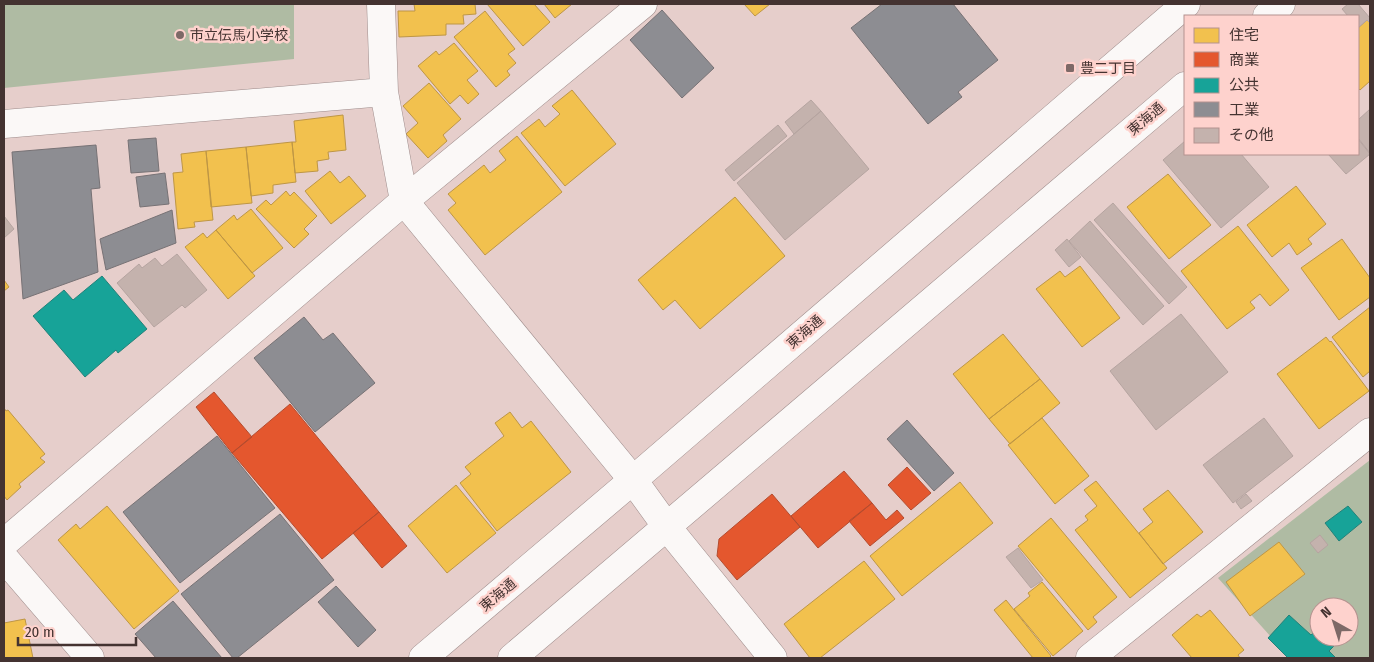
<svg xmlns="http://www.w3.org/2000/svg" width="1374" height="662" font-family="'Fira Sans Condensed','Noto Sans JP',sans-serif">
	<rect width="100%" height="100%" fill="#e6cecb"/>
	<path fill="#afbba3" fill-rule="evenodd" d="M 4,4 L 294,4 L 294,59 L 4,88 Z
		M 1370,460 L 1370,658 L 1290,658 L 1218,578 ZM 1319,607 L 1349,607 L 1349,637 L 1319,637 Z"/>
	<path fill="#f2c14e" stroke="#be9645" d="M 414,4 L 475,4 L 476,14 L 463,15 L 464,24 L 446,24 L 446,35 L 399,37 L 398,11 L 415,11 Z
		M 487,4 L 534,4 L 550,22 L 523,46 Z
		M 544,4 L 572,4 L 555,18 Z
		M 744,4 L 770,4 L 755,16 Z
		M 485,11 L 515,49 L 508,54 L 516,63 L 507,71 L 510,75 L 496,87 L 454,37 Z
		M 1367,20 L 1370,23 L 1370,81 L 1360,90 L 1358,88 L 1358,28 Z
		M 454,43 L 478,71 L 467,80 L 479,94 L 468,104 L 460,95 L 450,104 L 418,66 L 436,51 L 439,55 Z
		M 429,83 L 461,119 L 443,135 L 447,141 L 428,158 L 406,134 L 418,123 L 403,106 Z
		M 572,90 L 616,144 L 565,186 L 521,133 L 539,119 L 545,127 L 560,114 L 552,106 Z
		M 343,115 L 346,150 L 328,152 L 329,159 L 317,161 L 318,171 L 295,173 L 292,142 L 296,142 L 294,121 Z
		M 517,136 L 562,192 L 485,255 L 448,210 L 456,203 L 448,194 L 484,165 L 490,173 L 506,160 L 499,151 Z
		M 292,142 L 296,182 L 273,185 L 273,193 L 251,196 L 246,147 Z
		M 246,147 L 252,203 L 211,207 L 206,151 Z
		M 206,151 L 213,220 L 194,222 L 195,227 L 178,229 L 173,173 L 183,172 L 181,154 Z
		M 330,171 L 340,183 L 349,176 L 366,196 L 331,224 L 305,191 Z
		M 1168,174 L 1211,225 L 1169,259 L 1127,207 Z
		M 1296,186 L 1326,224 L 1308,239 L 1312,244 L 1297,255 L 1289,243 L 1272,257 L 1247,225 Z
		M 286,191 L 290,196 L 294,192 L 317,216 L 304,229 L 309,234 L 294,248 L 256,209 L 266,200 L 271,205 Z
		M 735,197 L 785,256 L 700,329 L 675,300 L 663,310 L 638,280 Z
		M 251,209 L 283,248 L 252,273 L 216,230 L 234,215 L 237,220 Z
		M 1238,226 L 1289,290 L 1270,306 L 1260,294 L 1250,302 L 1255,308 L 1227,329 L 1181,271 Z
		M 216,230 L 255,276 L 228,299 L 185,247 L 203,233 L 207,238 Z
		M 1342,239 L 1370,278 L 1370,297 L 1339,320 L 1301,268 Z
		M 1080,266 L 1120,318 L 1082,347 L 1036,289 L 1060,271 L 1065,277 Z
		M 4,280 L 9,287 L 4,291 Z
		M 1370,307 L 1370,371 L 1363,377 L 1332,337 Z
		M 1003,334 L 1040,379 L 989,419 L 953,374 Z
		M 1326,337 L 1330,342 L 1331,341 L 1369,391 L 1319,429 L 1277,374 Z
		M 1040,379 L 1060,403 L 1010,444 L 989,419 Z
		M 4,408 L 6,411 L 8,410 L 45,454 L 40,458 L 45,462 L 19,484 L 21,487 L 7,500 L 4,496 Z
		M 510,412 L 522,428 L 531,421 L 571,472 L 497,531 L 460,483 L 471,474 L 465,467 L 504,436 L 495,423 Z
		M 1042,418 L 1089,476 L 1055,504 L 1008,445 Z
		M 1096,481 L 1167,568 L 1130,598 L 1075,530 L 1088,520 L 1085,516 L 1097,506 L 1084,490 Z
		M 960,482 L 993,523 L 902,596 L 870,556 Z
		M 456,485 L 496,533 L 447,573 L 408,526 Z
		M 1168,490 L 1203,532 L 1163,564 L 1139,533 L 1153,522 L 1143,509 Z
		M 107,506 L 179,591 L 134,629 L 58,540 L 76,524 L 80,529 Z
		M 1051,518 L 1117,597 L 1093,617 L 1097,622 L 1088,630 L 1018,546 Z
		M 1279,542 L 1305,574 L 1250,616 L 1226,582 Z
		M 864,561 L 895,599 L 820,658 L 810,658 L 784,624 Z
		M 1042,582 L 1083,631 L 1053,656 L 1014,609 L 1030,596 L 1028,593 Z
		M 1006,600 L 1051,656 L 1049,658 L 1033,658 L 994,610 Z
		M 1210,610 L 1244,650 L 1238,655 L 1240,658 L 1192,658 L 1172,635 L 1197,614 L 1201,617 Z
		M 25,619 L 33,658 L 4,658 L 4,623 Z"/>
	<path fill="#e4572e" stroke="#b44c2f" d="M 214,392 L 252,437 L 232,453 L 196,407 Z
		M 290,404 L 379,512 L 322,559 L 232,453 Z
		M 907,467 L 931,493 L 911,510 L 888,485 Z
		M 844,471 L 872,503 L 818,548 L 791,516 Z
		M 772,494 L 800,527 L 737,580 L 717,556 L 719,539 Z
		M 872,503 L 886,520 L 897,510 L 904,518 L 870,546 L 849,521 Z
		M 379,512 L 407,546 L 382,568 L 353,533 Z"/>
	<path fill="#17a398" stroke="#248179" d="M 102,276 L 147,329 L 118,353 L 116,350 L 85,377 L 33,316 L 64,290 L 73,300 Z
		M 1348,506 L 1362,522 L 1339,541 L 1325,523 Z
		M 1289,615 L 1311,635 L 1319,627 L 1319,637 L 1331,637 L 1337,643 L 1329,651 L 1336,658 L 1288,658 L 1268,638 Z"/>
	<path fill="#8d8d92" stroke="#777275" d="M 882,4 L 953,4 L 998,60 L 958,92 L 962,97 L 928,124 L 851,28 Z
		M 662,10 L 714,68 L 682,98 L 630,40 Z
		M 156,138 L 159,171 L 131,173 L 128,140 Z
		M 96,145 L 100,188 L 91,189 L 98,272 L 23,299 L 12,152 Z
		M 165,173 L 169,204 L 140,207 L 136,177 Z
		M 172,210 L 176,243 L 106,270 L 100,239 Z
		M 304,317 L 323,340 L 333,333 L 375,383 L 315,432 L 254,358 Z
		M 907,420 L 954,473 L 934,491 L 887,439 Z
		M 217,436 L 275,508 L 180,583 L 123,512 Z
		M 280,514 L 334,580 L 237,658 L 233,658 L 181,594 Z
		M 336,586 L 376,630 L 358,647 L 318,602 Z
		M 173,601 L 222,658 L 156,658 L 135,634 Z"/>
	<path fill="#c4b2ad" stroke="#b5a4a0" d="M 1348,4 L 1358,4 L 1370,18 L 1370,21 L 1369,22 L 1367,20 L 1358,28 L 1358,16 L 1348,16 L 1342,9 Z
		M 811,100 L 821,111 L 794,134 L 785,122 Z
		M 1370,109 L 1370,153 L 1358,138 L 1358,120 Z
		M 821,111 L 869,169 L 785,240 L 737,183 Z
		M 778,125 L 787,136 L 734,181 L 725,170 Z
		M 1358,139 L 1370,154 L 1346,174 L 1328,154 L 1358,154 Z
		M 1185,141 L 1185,154 L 1241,154 L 1269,187 L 1221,228 L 1163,160 Z
		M 1113,203 L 1187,287 L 1169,304 L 1094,220 Z
		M 4,216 L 14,229 L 4,238 Z
		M 1090,221 L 1164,306 L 1143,325 L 1069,241 Z
		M 1067,239 L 1081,257 L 1069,267 L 1055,250 Z
		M 177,254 L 207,290 L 185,308 L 182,305 L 154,327 L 117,283 L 139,264 L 142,268 L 155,258 L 162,266 Z
		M 1181,314 L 1228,372 L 1156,430 L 1110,371 Z
		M 1264,418 L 1293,456 L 1233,503 L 1203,465 Z
		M 1246,494 L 1252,501 L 1241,509 L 1236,502 Z
		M 1320,535 L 1328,545 L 1318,553 L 1310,543 Z
		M 1018,548 L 1043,580 L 1031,588 L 1006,557 Z"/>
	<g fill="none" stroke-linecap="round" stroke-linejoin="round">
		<defs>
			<path id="minor" d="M 381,4 L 384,92 L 404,201 L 633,480 L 667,527 L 773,658
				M 4,124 L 384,92
				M 4,543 L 404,201 L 643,4
				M 4,558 L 90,658
				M 1090,658 L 1370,432"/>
			<path id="major" d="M 1267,16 L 1281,4
				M 423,658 L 633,480 L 1186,4
				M 512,658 L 1185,86"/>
		</defs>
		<use href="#minor" stroke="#9d8b8a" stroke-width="29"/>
		<use href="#major" stroke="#9d8b8a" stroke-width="29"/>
		<use href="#minor" stroke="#fbf8f7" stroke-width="28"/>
		<use href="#major" stroke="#fbf8f7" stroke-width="28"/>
	</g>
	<g fill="#7d6967" stroke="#fed2cd" stroke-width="2">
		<circle cx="180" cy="35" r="5"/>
		<rect x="1065" y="63" width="10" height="10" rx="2.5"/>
	</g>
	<g text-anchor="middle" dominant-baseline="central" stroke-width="5" stroke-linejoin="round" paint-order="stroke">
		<g font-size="14" fill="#443331" stroke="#fed2cd" text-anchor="start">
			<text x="190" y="35">市立伝馬小学校</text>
			<text x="1080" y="68">豊二丁目</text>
		</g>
		<g font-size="14" fill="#443331" stroke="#fed2cd">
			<text transform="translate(1146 119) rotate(-40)">東海通</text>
			<text transform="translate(805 332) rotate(-41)">東海通</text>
			<text transform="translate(498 595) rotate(-40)">東海通</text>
		</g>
	</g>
	<rect width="1374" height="662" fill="none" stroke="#443331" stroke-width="10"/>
	<rect x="1184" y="15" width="175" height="140" fill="#fed2cd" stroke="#b4928f"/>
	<rect x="1194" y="28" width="25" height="15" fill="#f2c14e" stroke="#b4928f"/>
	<text x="1229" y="40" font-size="15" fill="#443331">住宅</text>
	<rect x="1194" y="52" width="25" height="15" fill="#e4572e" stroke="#b4928f"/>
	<text x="1229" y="65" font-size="15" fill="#443331">商業</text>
	<rect x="1194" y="78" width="25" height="15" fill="#17a398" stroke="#b4928f"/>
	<text x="1229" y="90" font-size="15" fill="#443331">公共</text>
	<rect x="1194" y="102" width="25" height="15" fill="#8d8d92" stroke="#b4928f"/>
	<text x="1229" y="115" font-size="15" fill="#443331">工業</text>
	<rect x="1194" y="128" width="25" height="15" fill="#c4b2ad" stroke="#b4928f"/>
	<text x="1229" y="140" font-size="15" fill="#443331">その他</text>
	<g transform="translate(1334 622) rotate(321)"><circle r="24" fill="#fed2cd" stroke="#b4928f"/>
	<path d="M0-4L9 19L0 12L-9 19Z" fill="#7d6967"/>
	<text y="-8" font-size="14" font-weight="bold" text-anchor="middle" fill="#443331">N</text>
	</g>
	<path d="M18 637v8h118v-8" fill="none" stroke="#443331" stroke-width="2.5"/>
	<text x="25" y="637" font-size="15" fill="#443331" stroke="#fed2cd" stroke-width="4" paint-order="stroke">20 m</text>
</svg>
